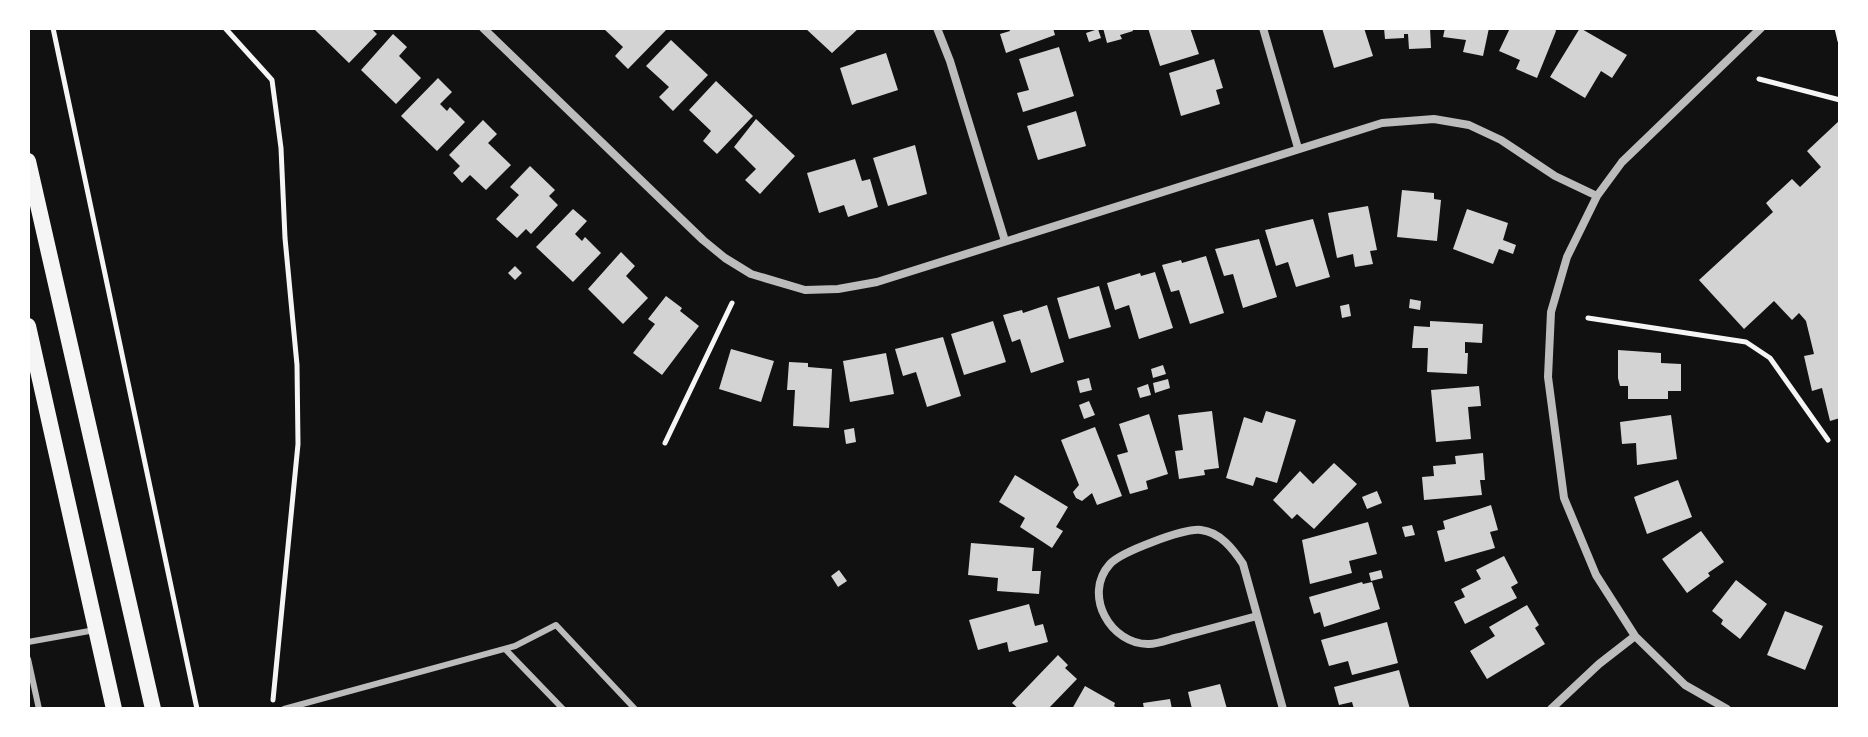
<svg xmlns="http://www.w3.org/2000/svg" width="1868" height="737" font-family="Ubuntu,sans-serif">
	<rect width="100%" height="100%" fill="#111"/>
	<path fill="#d3d3d3" d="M 313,28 L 371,28 L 377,34 L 349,63 Z
		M 603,28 L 668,28 L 628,69 L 615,56 L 623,47 Z
		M 805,28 L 859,28 L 832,53 Z
		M 1009,28 L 1053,28 L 1055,35 L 1006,53 L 1000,34 L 1010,31 Z
		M 1103,28 L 1132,28 L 1133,31 L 1120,35 L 1122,39 L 1107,43 Z
		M 1148,28 L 1190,28 L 1199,54 L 1160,66 Z
		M 1322,28 L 1364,28 L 1373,56 L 1334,68 Z
		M 1384,28 L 1430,28 L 1431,48 L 1409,49 L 1408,34 L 1404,34 L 1404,38 L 1385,39 Z
		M 1445,28 L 1489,28 L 1483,56 L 1463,52 L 1466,40 L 1443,37 Z
		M 1510,28 L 1554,28 L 1556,31 L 1537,78 L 1516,69 L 1520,60 L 1499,51 Z
		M 1580,28 L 1627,55 L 1612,78 L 1601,71 L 1585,98 L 1550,77 Z
		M 1098,29 L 1101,38 L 1089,42 L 1086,33 Z
		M 393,34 L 407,47 L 399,56 L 421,78 L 396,104 L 361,70 Z
		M 671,40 L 708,75 L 673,111 L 659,97 L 669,87 L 646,66 Z
		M 1059,47 L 1074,96 L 1023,112 L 1017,93 L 1029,90 L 1019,59 Z
		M 886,53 L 898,90 L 852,105 L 840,68 Z
		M 1214,59 L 1223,88 L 1216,90 L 1220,104 L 1181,116 L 1169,73 Z
		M 438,78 L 452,92 L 440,104 L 447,111 L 450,107 L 465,122 L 437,151 L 401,116 Z
		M 716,81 L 753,116 L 717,154 L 703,141 L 711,131 L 689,110 Z
		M 1076,111 L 1086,146 L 1038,160 L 1027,126 Z
		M 756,119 L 795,156 L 760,194 L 745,180 L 756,169 L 734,147 Z
		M 483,120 L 497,134 L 488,143 L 511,165 L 486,190 L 470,175 L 462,183 L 453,173 L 460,166 L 449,155 Z
		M 1840,120 L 1840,418 L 1830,421 L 1822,388 L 1812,391 L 1804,356 L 1814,354 L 1806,321 L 1799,313 L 1792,320 L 1774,301 L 1744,329 L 1699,280 L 1773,212 L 1766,203 L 1792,179 L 1800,187 L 1821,167 L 1807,151 Z
		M 915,145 L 927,194 L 888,206 L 873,158 Z
		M 855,159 L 862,181 L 870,179 L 878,207 L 848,217 L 844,205 L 819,213 L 807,173 Z
		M 530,166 L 555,190 L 549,196 L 558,205 L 531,234 L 526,229 L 517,238 L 496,219 L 519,195 L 510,187 Z
		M 1402,190 L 1434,193 L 1434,199 L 1441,200 L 1437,241 L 1397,237 Z
		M 1368,206 L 1377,250 L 1370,251 L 1373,264 L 1355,267 L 1353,254 L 1337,258 L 1328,213 Z
		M 573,209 L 587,221 L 575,234 L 582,241 L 585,237 L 601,253 L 573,282 L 536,247 Z
		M 1467,209 L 1508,223 L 1503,240 L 1516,245 L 1513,254 L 1499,249 L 1493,264 L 1453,249 Z
		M 1313,219 L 1330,277 L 1296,287 L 1288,262 L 1276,266 L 1265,230 Z
		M 1259,239 L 1277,297 L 1243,308 L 1233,274 L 1224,276 L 1215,249 Z
		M 621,252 L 635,266 L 626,276 L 648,298 L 623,324 L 588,289 Z
		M 1206,256 L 1224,313 L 1190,324 L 1179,290 L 1171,292 L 1162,265 L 1181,260 L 1182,263 Z
		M 515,266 L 522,273 L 515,280 L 508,273 Z
		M 1155,272 L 1173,328 L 1139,339 L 1129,305 L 1115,310 L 1107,283 L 1140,273 L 1141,276 Z
		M 1099,286 L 1111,327 L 1069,339 L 1057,298 Z
		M 666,296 L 682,308 L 680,311 L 699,326 L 662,375 L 633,353 L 655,324 L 648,319 Z
		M 1410,299 L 1421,301 L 1420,310 L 1409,308 Z
		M 1349,304 L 1351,316 L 1342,318 L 1340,306 Z
		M 1047,305 L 1064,362 L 1031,373 L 1020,339 L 1012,342 L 1003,315 L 1022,310 L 1023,313 Z
		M 993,321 L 1006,362 L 964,375 L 951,334 Z
		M 1430,321 L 1483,324 L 1482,343 L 1465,342 L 1465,353 L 1468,353 L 1467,374 L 1427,372 L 1428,348 L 1412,348 L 1414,326 L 1430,327 Z
		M 943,337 L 961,396 L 927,407 L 916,372 L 903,376 L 895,349 Z
		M 731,349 L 774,361 L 761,402 L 719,389 Z
		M 1618,350 L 1661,353 L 1661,363 L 1681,364 L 1681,391 L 1668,391 L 1668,399 L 1628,399 L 1628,386 L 1620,386 L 1618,378 Z
		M 886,353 L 894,394 L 850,402 L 843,361 Z
		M 789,362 L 808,363 L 808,367 L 832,369 L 829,428 L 793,426 L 795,390 L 787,390 Z
		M 1163,365 L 1166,374 L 1153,378 L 1151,369 Z
		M 1089,378 L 1092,390 L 1080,393 L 1077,381 Z
		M 1168,379 L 1170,388 L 1155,393 L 1153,383 Z
		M 1148,384 L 1151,395 L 1140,398 L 1137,388 Z
		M 1479,386 L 1481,406 L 1468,407 L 1471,439 L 1436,442 L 1431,390 Z
		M 1089,401 L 1095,415 L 1084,419 L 1079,405 Z
		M 1212,411 L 1219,468 L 1204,470 L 1205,475 L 1179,479 L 1175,451 L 1183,450 L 1178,415 Z
		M 1266,411 L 1296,420 L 1277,483 L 1256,477 L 1253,486 L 1226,478 L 1244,417 L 1262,423 Z
		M 1149,414 L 1168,474 L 1146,481 L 1148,489 L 1130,494 L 1117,455 L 1128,452 L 1119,424 Z
		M 1671,415 L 1677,459 L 1637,465 L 1636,443 L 1622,444 L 1620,422 Z
		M 1095,427 L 1122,496 L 1097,505 L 1092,493 L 1082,501 L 1076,498 L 1073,492 L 1079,485 L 1061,440 Z
		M 854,428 L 856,442 L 846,444 L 844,430 Z
		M 1483,453 L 1485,480 L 1480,480 L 1482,495 L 1424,500 L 1422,477 L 1434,476 L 1433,466 L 1456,464 L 1455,456 Z
		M 1334,463 L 1357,484 L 1314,529 L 1297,514 L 1292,519 L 1273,500 L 1300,471 L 1313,484 Z
		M 1015,475 L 1068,507 L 1056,527 L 1063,531 L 1052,548 L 1020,527 L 1025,518 L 999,502 Z
		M 1678,480 L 1692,517 L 1647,534 L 1634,497 Z
		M 1377,491 L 1382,503 L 1367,509 L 1362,497 Z
		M 1491,505 L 1498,530 L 1490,532 L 1495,548 L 1445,562 L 1437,531 L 1445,529 L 1443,521 Z
		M 1368,522 L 1377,554 L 1349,561 L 1352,573 L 1310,584 L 1302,540 Z
		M 1412,525 L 1415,535 L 1405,537 L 1402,527 Z
		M 1701,531 L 1724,562 L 1708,573 L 1710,576 L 1687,593 L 1662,559 Z
		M 971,543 L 1034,548 L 1032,571 L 1041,571 L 1039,594 L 997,591 L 998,578 L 968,575 Z
		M 1504,556 L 1518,583 L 1511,587 L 1517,598 L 1465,624 L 1454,602 L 1465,597 L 1461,589 L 1481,579 L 1476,570 Z
		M 839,570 L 847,581 L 838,587 L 831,576 Z
		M 1381,570 L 1383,578 L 1371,581 L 1369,573 Z
		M 1736,580 L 1767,604 L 1740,639 L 1721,624 L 1723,620 L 1712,611 Z
		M 1362,582 L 1363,584 L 1372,582 L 1380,609 L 1324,627 L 1320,612 L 1314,614 L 1309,597 Z
		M 1029,604 L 1035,626 L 1043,624 L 1048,642 L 1009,652 L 1007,642 L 978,650 L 969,620 Z
		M 1527,605 L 1539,625 L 1535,628 L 1545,644 L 1487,679 L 1470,651 L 1495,636 L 1489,627 Z
		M 1785,611 L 1823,626 L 1805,670 L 1767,655 Z
		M 1387,622 L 1398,663 L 1352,675 L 1348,661 L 1329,666 L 1321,640 Z
		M 1058,655 L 1068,665 L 1065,668 L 1077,679 L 1048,709 L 1019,709 L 1012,703 Z
		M 1399,670 L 1410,709 L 1354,709 L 1352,702 L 1339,705 L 1334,687 Z
		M 1220,684 L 1227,709 L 1192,709 L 1188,692 Z
		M 1085,686 L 1115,703 L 1114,706 L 1119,709 L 1072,709 Z
		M 1170,699 L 1172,709 L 1144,709 L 1143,703 Z"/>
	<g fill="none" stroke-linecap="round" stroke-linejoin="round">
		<path stroke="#f5f5f5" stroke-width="5" d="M 53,28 L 197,709
			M 225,28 L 272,80 L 281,148 L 285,238 L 297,365 L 298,444 L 273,700
			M 1837,28 L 1840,41
			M 1759,79 L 1840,100
			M 1588,318 L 1746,342 L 1770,358 L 1828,440
			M 665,443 L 732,303"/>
		<path stroke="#bcbcbc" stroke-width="6" d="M 28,642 L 95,630
			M 505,649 L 563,709
			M 28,659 L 39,709
			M 284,709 L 515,646 L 556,625 L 635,709"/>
		<path stroke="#bcbcbc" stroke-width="8" d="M 483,28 L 703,240 L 725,258 L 751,274 L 805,290 L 838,289 L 877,282 L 1382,123 L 1434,119 L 1469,125 L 1501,140 L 1555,176 L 1597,196
			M 937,28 L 950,61 L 1005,241
			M 1263,28 L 1298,148
			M 1257,616 C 1231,623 1205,630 1179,637 C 1170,639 1159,644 1149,644 C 1111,645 1082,595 1110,564 C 1121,552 1184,528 1201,530 C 1220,532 1233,549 1243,564 L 1283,709
			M 1551,709 L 1599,664 L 1635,636
			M 1727,709 L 1685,685 L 1635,636 L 1596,575 L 1564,498 L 1548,377 L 1551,312 L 1567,257 L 1597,196 L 1622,162 L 1761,28"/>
		<path stroke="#f5f5f5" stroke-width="16" d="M 28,161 L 153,709
			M 28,326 L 114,709"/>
	</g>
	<rect width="1868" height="737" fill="none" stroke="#ffffff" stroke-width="60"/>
</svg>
